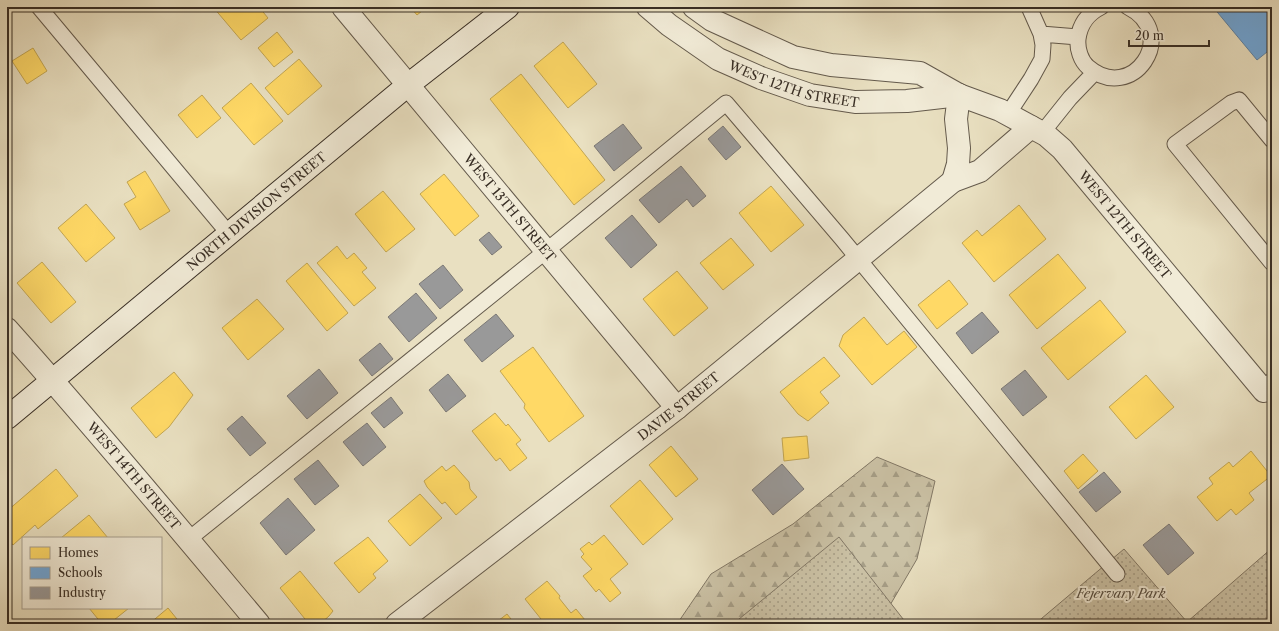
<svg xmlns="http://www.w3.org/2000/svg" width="1279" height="631" font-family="'Libre Caslon Text',serif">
	<defs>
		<pattern id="forest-firs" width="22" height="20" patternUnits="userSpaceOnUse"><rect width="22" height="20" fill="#cbc2a6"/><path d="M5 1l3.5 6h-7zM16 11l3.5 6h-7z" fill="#a69e87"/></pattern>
		<pattern id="park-dots" width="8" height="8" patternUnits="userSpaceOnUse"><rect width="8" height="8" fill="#cbc2a6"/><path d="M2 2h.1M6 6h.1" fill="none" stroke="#a69e87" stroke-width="1.8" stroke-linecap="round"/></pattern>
	</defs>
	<rect width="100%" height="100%" fill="#e9e0c1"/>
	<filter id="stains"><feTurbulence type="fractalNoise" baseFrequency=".005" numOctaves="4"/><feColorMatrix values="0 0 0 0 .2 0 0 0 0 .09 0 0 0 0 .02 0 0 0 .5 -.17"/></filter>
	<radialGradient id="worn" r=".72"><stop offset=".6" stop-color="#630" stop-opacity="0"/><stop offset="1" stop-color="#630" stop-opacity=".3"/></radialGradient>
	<path fill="url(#forest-firs)" stroke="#827866" d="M 877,457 L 935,481 L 917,559 L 879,624 L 677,624 L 711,574 L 793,524 Z"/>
	<path fill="url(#park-dots)" stroke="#827866" d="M 839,537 L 907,624 L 733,624 Z
		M 1272,548 L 1272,624 L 1035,624 L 1124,549 L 1187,622 Z"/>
	<path fill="#ffd966" stroke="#c3a652" d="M 213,7 L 259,7 L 268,18 L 241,40 Z
		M 410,7 L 427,7 L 417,15 Z
		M 277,32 L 293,52 L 274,67 L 258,48 Z
		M 563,42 L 597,84 L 568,108 L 534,66 Z
		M 33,48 L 47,71 L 27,84 L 12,61 Z
		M 299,59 L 322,86 L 288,115 L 265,88 Z
		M 521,74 L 605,180 L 574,205 L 490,99 Z
		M 251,83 L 283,121 L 254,145 L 222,108 Z
		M 202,95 L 221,118 L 197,138 L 178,115 Z
		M 145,171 L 170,211 L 140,230 L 124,204 L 136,197 L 127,182 Z
		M 444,174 L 479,216 L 455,236 L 420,194 Z
		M 771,186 L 804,225 L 771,252 L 739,213 Z
		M 383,191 L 415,229 L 386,252 L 355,214 Z
		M 86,204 L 115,238 L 86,262 L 58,228 Z
		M 1019,205 L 1046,239 L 994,282 L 962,243 L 977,230 L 982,236 Z
		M 731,238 L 754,265 L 723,290 L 700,263 Z
		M 337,246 L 347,259 L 354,253 L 367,268 L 362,272 L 376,288 L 354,306 L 317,263 Z
		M 1058,254 L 1086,288 L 1037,329 L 1009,295 Z
		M 42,262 L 76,302 L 51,323 L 17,283 Z
		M 307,263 L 348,313 L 327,331 L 286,281 Z
		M 677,271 L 708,308 L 674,336 L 643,299 Z
		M 949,280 L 968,304 L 937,329 L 918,305 Z
		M 257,299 L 284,329 L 248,360 L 222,328 Z
		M 1100,300 L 1126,332 L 1068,380 L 1041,348 Z
		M 864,317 L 887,345 L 904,331 L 917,347 L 872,385 L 839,346 L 843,335 Z
		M 533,347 L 584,416 L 549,442 L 524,408 L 525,404 L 500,371 Z
		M 824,357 L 840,376 L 820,392 L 829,403 L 808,421 L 798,414 L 780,392 Z
		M 174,372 L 193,395 L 169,427 L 156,438 L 131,408 Z
		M 1146,375 L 1174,407 L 1136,439 L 1109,407 Z
		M 495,413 L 506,426 L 508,424 L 521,440 L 516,444 L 527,458 L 510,471 L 500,458 L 496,461 L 472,431 Z
		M 807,436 L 809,458 L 784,461 L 782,438 Z
		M 671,446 L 698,479 L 676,497 L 649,465 Z
		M 1251,451 L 1271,476 L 1249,493 L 1254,500 L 1236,515 L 1231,509 L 1217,521 L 1197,497 L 1213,484 L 1209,478 L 1229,462 L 1233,467 Z
		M 1083,454 L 1098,471 L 1078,489 L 1064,471 Z
		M 454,465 L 469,482 L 470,489 L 477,497 L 456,515 L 445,502 L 442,504 L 427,487 L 424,481 L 442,466 L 446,471 Z
		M 56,469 L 78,496 L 38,529 L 35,525 L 13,545 L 7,538 L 7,511 Z
		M 640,480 L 673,519 L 643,545 L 610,506 Z
		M 420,494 L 442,518 L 410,546 L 388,521 Z
		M 89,515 L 108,538 L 61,538 Z
		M 604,535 L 628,564 L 610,579 L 621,593 L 610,602 L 599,589 L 596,592 L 583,576 L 592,569 L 581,557 L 584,554 L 580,549 L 589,542 L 592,545 Z
		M 368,537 L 388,561 L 373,574 L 376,578 L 359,593 L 334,563 Z
		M 300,571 L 333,611 L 329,616 L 320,624 L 309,624 L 280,588 Z
		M 547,581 L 560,596 L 559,598 L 571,613 L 576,609 L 585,620 L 581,624 L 545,624 L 525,599 Z
		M 89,608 L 129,608 L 109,624 L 102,624 Z
		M 168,608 L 181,624 L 149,624 Z
		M 507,614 L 515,624 L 494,624 Z"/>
	<path fill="#6fa8dc" stroke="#5e83a5" d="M 1213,7 L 1272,7 L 1272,48 L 1257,60 Z"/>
	<path fill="#999" stroke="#7c7976" d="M 623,124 L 642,148 L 614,171 L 594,146 Z
		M 723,126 L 741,147 L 726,160 L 708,139 Z
		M 681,166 L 706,196 L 693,207 L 687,199 L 659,223 L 639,200 Z
		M 632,215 L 657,245 L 631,268 L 605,238 Z
		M 489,232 L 502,247 L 492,255 L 479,240 Z
		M 443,265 L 463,290 L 440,309 L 419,284 Z
		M 416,293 L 437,318 L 409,342 L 388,317 Z
		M 982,312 L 999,332 L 972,354 L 956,333 Z
		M 496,314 L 514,336 L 482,362 L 464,340 Z
		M 380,343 L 393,359 L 372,376 L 359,360 Z
		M 319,369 L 338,393 L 307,419 L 287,396 Z
		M 1025,370 L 1047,397 L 1023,416 L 1001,389 Z
		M 448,374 L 466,396 L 446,412 L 429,390 Z
		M 391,397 L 403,413 L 384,428 L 371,413 Z
		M 242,416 L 266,443 L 250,456 L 227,429 Z
		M 367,423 L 386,447 L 363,466 L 343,442 Z
		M 318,460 L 339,486 L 315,505 L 294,479 Z
		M 782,464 L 804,489 L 773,515 L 752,490 Z
		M 1104,472 L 1121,492 L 1096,512 L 1079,492 Z
		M 288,498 L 315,530 L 286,555 L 260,523 Z
		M 1169,524 L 1194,553 L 1168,575 L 1143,545 Z"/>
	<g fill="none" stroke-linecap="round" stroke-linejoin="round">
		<defs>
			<path id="lane" d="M 39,7 L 229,234
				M 1029,7 L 1041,34 L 1078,37
				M 1101,7 C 1087,14 1080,24 1078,39 C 1077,49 1081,61 1088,67 C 1132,105 1181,34 1128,7
				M 1008,114 L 1031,79 L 1042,59 L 1043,45 L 1041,34
				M 1042,133 L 1070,98 L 1095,72
				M 1272,140 L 1239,100 L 1231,103 L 1175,144 L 1272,263
				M 189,539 L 546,251 L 726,103 L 842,239 L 1117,574"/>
			<g id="street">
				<path id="s1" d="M 343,7 L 677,408"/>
				<path id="s2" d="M 648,7 L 669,25 L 718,59 L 761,78 L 810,95 L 855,102 L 907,101 L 959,95"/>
				<path id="s3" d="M 694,7 L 712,20 L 793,57 L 831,65 L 920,73 L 959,95 L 1000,110 L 1046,135 L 1062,149 L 1264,391 L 1272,385"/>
				<path d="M 953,181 L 958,164 L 959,148 L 956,119 L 959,95"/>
				<path id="s4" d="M 7,329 C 93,425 176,525 259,624"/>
				<path id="s5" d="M 397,624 L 677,408 L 953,181 L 980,171 L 1031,127"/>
			</g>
			<g id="secondary">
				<path id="s6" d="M 7,418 L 408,85 L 508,7"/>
			</g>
		</defs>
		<use href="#lane" stroke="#645a4c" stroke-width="17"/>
		<use href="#street" stroke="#645a4c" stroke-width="24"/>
		<use href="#secondary" stroke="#382e25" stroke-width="24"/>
		<use href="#lane" stroke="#f1ebd7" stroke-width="15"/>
		<use href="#street" stroke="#f1ebd7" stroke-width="22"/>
		<use href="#secondary" stroke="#f1ebd7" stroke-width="22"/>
	</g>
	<g text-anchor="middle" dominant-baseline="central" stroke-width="4" stroke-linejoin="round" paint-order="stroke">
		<g font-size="13" fill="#382e25" stroke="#f1ebd7">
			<text stroke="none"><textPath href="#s2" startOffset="168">WEST 12TH STREET</textPath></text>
			<text stroke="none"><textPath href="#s1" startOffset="261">WEST 13TH STREET</textPath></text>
			<text stroke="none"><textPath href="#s6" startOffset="324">NORTH DIVISION STREET</textPath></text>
			<text stroke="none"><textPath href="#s3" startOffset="500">WEST 12TH STREET</textPath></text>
			<text stroke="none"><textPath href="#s5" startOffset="356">DAVIE STREET</textPath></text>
			<text stroke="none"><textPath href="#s4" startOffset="194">WEST 14TH STREET</textPath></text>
		</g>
		<g font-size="13" font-style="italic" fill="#554c3f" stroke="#f1ebd7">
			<text x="1121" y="593">Fejervary Park</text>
		</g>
	</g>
	<rect width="1279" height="631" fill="none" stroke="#e9e0c1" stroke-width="24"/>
	<rect x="8" y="8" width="1263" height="615" fill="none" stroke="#382e25" stroke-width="2"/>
	<rect x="12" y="12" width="1255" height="607" fill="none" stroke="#382e25"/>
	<rect x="22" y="537" width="140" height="72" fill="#f1ebd7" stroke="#a79f90"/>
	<rect x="30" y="547" width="20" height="12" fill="#ffd966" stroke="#a79f90"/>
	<text x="58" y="557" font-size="12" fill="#382e25">Homes</text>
	<rect x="30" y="567" width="20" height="12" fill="#6fa8dc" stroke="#a79f90"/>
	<text x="58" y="577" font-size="12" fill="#382e25">Schools</text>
	<rect x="30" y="587" width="20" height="12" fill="#999999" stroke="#a79f90"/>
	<text x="58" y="597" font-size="12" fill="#382e25">Industry</text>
	<path d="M1129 40v6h80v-6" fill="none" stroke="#382e25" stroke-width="2"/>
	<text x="1135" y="40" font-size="12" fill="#382e25" stroke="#f1ebd7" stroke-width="3" paint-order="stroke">20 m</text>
	<rect width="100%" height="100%" filter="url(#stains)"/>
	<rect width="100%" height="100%" fill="url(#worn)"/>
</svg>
